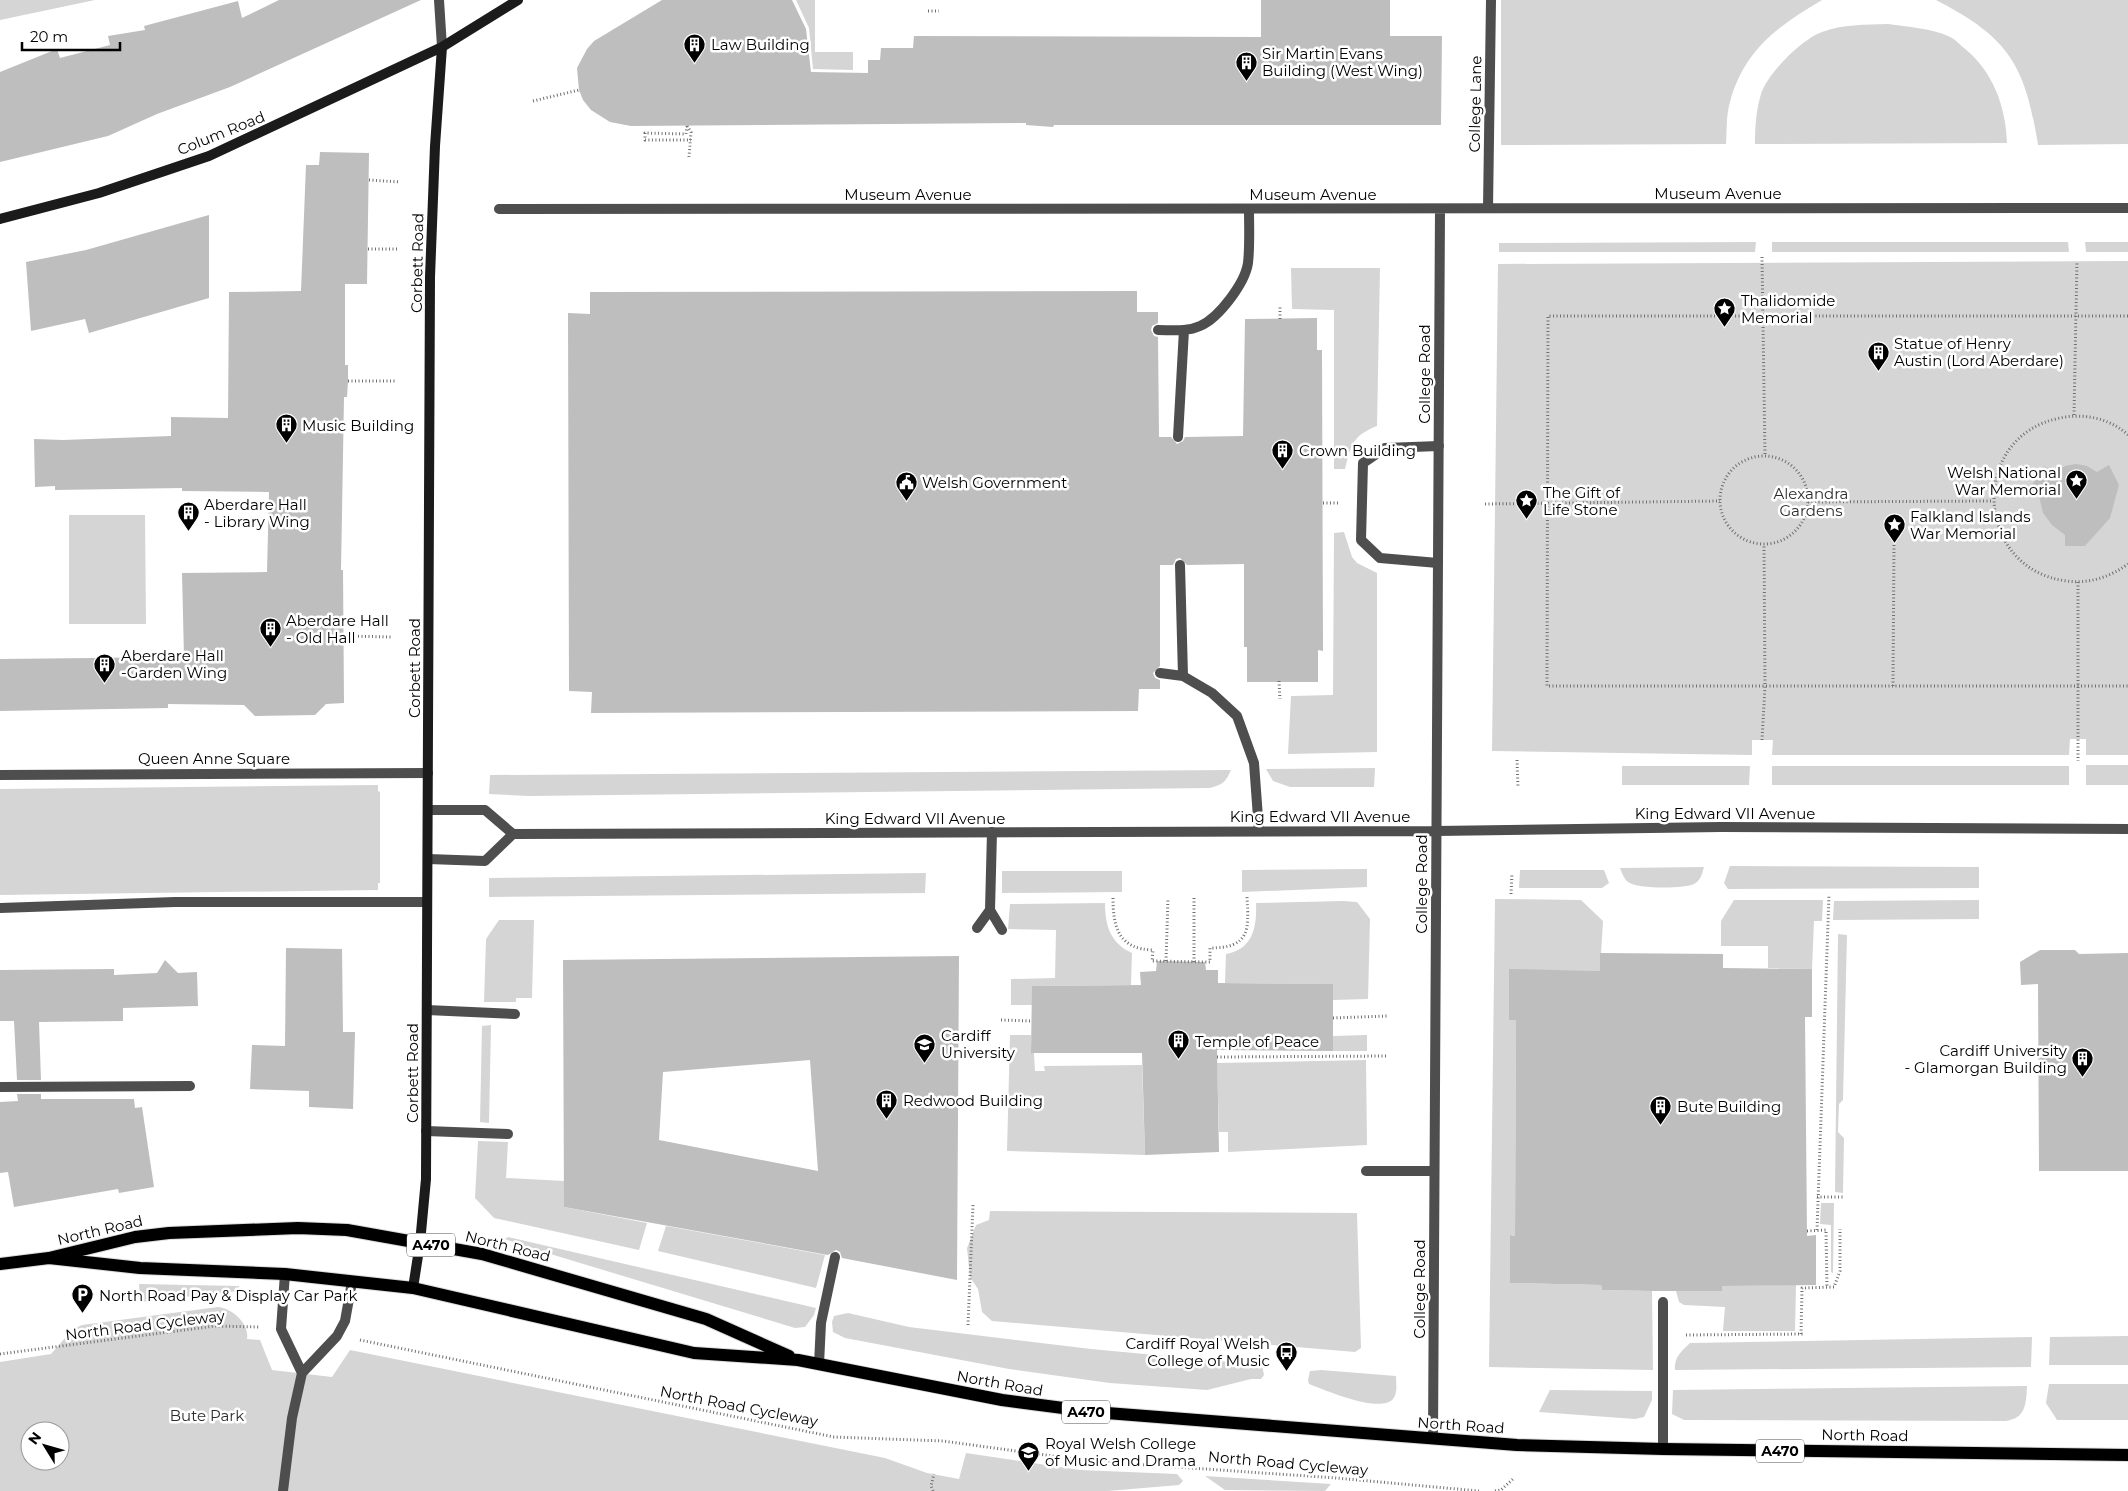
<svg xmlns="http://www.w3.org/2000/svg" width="2128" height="1491" font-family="Montserrat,sans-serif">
	<rect width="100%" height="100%" fill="#fff"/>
	<path fill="#d5d5d5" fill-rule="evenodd" d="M 0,0 L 95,0 L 0,20 Z
		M 796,0 L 815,0 L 815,52 L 853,52 L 853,70 L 813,69 L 809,28 Z
		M 1501,0 L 1822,0 C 1778,26 1744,50 1730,102 C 1726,115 1727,131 1726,144 L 1501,145 Z
		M 1936,0 L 2128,0 L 2128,144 L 2038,145 C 2025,64 2009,38 1936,0 Z
		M 1888,24 C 1908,27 1930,28 1948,36 C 1954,38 1959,44 1964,48 C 1993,71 2006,107 2007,143 L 1755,144 C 1755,127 1756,111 1761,94 C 1767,74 1802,39 1822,32 C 1842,24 1866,25 1888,24 Z
		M 1756,242 L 1755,252 L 1499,252 L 1499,243 Z
		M 1772,242 L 2068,242 L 2069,252 L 1772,252 Z
		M 2085,242 L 2128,242 L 2128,252 L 2086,252 Z
		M 2128,261 L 2128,755 L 2086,755 L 2086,739 L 2070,739 L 2069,755 L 1772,755 L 1773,740 L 1752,740 L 1752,755 L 1492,751 L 1498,264 Z
		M 1291,268 L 1380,268 L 1377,426 C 1352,436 1351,445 1345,469 L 1334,469 L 1334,310 L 1292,309 Z
		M 69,515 L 145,515 L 146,624 L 69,624 Z
		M 1344,532 L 1352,557 L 1357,563 L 1377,573 L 1377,752 L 1288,754 L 1291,696 L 1333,695 L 1334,533 Z
		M 2086,765 L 2128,765 L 2128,785 L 2086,785 Z
		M 1622,766 L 1750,766 L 1749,785 L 1622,785 Z
		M 1772,766 L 2069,766 L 2069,785 L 1772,785 Z
		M 1375,768 L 1374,787 L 1290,787 L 1273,781 L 1266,769 Z
		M 1231,770 C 1226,782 1222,785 1210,788 L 529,796 L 489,794 L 490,775 Z
		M 378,785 L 378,791 L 380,792 L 380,883 L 378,883 L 378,890 L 0,895 L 0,789 Z
		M 1730,866 L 1979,867 L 1979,888 L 1728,889 L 1724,883 Z
		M 1704,867 C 1702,874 1701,880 1694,884 C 1685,889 1636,889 1628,882 C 1624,879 1622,873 1620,868 Z
		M 1367,869 L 1367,887 L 1242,892 L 1242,870 Z
		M 1520,870 L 1604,870 L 1609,883 L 1602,888 L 1519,888 Z
		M 1002,871 L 1122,871 L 1122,892 L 1002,893 Z
		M 926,873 L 925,893 L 489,897 L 489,878 Z
		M 1495,899 L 1581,900 L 1603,921 L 1600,971 L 1509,970 L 1509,1020 L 1516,1020 L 1515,1236 L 1510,1235 L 1511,1283 L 1601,1285 L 1602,1290 L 1652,1291 L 1653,1370 L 1489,1367 Z
		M 1734,900 L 1823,900 L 1822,921 L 1814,921 L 1812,969 L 1768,968 L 1768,946 L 1721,946 L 1721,921 Z
		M 1979,900 L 1979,919 L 1833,920 L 1834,901 Z
		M 1343,901 L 1357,902 L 1370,919 L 1368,999 L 1333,1000 L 1333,984 L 1225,983 L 1226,954 C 1253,949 1257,927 1256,903 Z
		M 1105,903 C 1105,925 1110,943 1132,953 L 1131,985 L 1033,986 L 1032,1005 L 1011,1005 L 1011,979 L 1055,978 L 1056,930 L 1008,929 L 1010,904 Z
		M 499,920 L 534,920 L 532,998 L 516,998 L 516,1002 L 484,1002 L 486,939 Z
		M 1838,934 L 1847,935 L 1843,1100 L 1839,1104 L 1838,1132 L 1844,1138 L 1843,1193 L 1835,1192 Z
		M 491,1025 L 489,1123 L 480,1122 L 482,1026 Z
		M 1010,1035 L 1031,1035 L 1031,1053 L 1034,1053 L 1035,1071 L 1045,1071 L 1044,1066 L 1142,1065 L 1145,1155 L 1007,1151 Z
		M 1367,1035 L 1367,1051 L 1333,1051 L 1333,1036 Z
		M 1366,1060 L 1367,1145 L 1228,1152 L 1228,1132 L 1219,1132 L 1217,1063 Z
		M 478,1141 L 508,1142 L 506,1178 L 564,1181 L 564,1207 L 647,1223 L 639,1250 L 494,1218 L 475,1198 Z
		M 1821,1203 L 1834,1203 L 1833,1273 L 1831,1272 L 1831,1225 L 1820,1224 Z
		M 990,1211 L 1357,1213 L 1361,1348 L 1355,1352 L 992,1321 L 982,1312 L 978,1289 L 970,1277 L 967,1248 L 976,1225 L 989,1220 Z
		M 666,1226 L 825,1255 L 816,1288 L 658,1251 Z
		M 508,1237 L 816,1308 L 814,1315 L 805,1327 L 795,1328 L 524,1246 L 505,1239 Z
		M 139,1284 L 239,1286 L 239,1291 L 140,1302 Z
		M 1796,1285 L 1795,1331 L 1723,1331 L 1725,1307 L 1684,1305 L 1679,1302 L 1676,1291 L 1722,1291 L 1722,1286 Z
		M 218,1307 C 232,1308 250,1324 247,1339 L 260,1340 L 272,1370 L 332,1377 L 350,1350 L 885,1458 L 927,1473 L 959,1479 L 966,1453 L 1080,1470 L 1177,1474 L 1183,1481 L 1179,1485 L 1108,1491 L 0,1491 L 0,1362 L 51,1354 L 73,1329 L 82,1325 ZM 30,1431 L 60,1431 L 60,1461 L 30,1461 Z
		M 848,1313 L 909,1327 L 1091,1349 L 1262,1365 L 1264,1375 L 1261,1379 L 1251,1379 L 1207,1390 L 1110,1383 L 1009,1369 L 845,1338 L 833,1332 L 832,1322 L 834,1316 Z
		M 2128,1336 L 2128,1365 L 2049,1365 L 2050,1337 Z
		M 2032,1337 L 2031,1367 L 1675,1370 C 1674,1357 1681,1352 1690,1343 Z
		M 1321,1370 L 1396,1376 C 1396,1383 1398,1393 1393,1399 C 1380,1414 1325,1390 1309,1384 L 1308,1380 L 1310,1371 Z
		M 2049,1384 L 2128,1384 L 2128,1420 L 2057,1420 L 2046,1403 Z
		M 2027,1386 C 2026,1404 2026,1418 2006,1421 L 1684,1420 L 1672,1414 L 1673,1390 Z
		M 1550,1390 L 1652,1391 L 1652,1400 L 1644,1417 L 1635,1419 L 1539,1412 Z
		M 1205,1476 L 1331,1484 L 1325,1491 L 1225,1490 Z"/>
	<path fill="#bebebe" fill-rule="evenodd" d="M 279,0 L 421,0 L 230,87 L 157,114 L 108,136 L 0,162 L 0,72 L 57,49 L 60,58 L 110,45 L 108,36 L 145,30 L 144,26 L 238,1 L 242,18 Z
		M 662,0 L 792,0 L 806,29 L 811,72 L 868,73 L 868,60 L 880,60 L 881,48 L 913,48 L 914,36 L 1261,37 L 1261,0 L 1390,0 L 1390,36 L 1442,36 L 1441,125 L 1054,125 L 1053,127 L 1026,125 L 1026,123 L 631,126 L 610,122 L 591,110 L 583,100 L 579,90 L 577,68 L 587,49 L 594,41 Z
		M 320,152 L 369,153 L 367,284 L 345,284 L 345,365 L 348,365 L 348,381 L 347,397 L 344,397 L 341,570 L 343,570 L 344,703 L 326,704 L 315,715 L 255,716 L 244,705 L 168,704 L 168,708 L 0,711 L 0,659 L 184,657 L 182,573 L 267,572 L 269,492 L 182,491 L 182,488 L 55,490 L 55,486 L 35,487 L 34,439 L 63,440 L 171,436 L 171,417 L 228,418 L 229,292 L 301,291 L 306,165 L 319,165 Z
		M 209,215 L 209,298 L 89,333 L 85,319 L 31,331 L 26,262 L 86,250 Z
		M 1137,291 L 1137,312 L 1158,312 L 1158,323 L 1152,326 L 1151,330 L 1154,336 L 1158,337 L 1159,437 L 1171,437 L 1177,444 L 1183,441 L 1185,437 L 1243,436 L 1245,319 L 1317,318 L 1317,350 L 1322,350 L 1323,651 L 1318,650 L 1318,682 L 1247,682 L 1247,647 L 1244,647 L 1244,564 L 1187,565 L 1180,558 L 1176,559 L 1173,565 L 1160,565 L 1160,666 L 1153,673 L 1155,678 L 1160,680 L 1160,689 L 1139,689 L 1138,711 L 591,713 L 592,692 L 569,691 L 568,313 L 590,314 L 590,292 Z
		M 2076,464 L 2087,466 L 2097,472 L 2109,465 L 2119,485 L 2110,518 L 2085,546 L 2065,546 L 2065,535 L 2052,525 L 2043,513 L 2038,492 L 2030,488 L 2044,466 L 2054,473 L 2065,466 Z
		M 286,948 L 342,949 L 343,1032 L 355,1032 L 353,1109 L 309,1107 L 309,1091 L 250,1089 L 252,1045 L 285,1046 Z
		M 2040,950 L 2075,950 L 2079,954 L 2128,953 L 2128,1171 L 2039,1171 L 2038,984 L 2021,985 L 2020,962 Z
		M 1600,953 L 1723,954 L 1723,968 L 1812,969 L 1812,1017 L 1805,1017 L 1807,1236 L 1816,1235 L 1816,1285 L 1722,1286 L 1722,1291 L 1652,1291 L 1602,1290 L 1601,1285 L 1510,1283 L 1510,1235 L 1515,1236 L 1516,1020 L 1509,1020 L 1509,969 L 1600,971 Z
		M 959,956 L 957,1280 L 842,1258 L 840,1252 L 836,1250 L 828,1255 L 564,1207 L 563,960 ZM 810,1060 L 818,1171 L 659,1140 L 663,1072 Z
		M 165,960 L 178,973 L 197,972 L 198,1006 L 123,1008 L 123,1021 L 39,1022 L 41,1080 L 17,1080 L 14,1021 L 0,1021 L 0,970 L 114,969 L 114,975 L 157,973 Z
		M 1157,961 L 1205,962 L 1206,970 L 1218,970 L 1218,983 L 1333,984 L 1333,1051 L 1217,1050 L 1219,1152 L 1145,1155 L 1142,1053 L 1031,1053 L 1032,986 L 1141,985 L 1140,972 L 1156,971 Z
		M 17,1094 L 41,1094 L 41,1099 L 134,1099 L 135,1108 L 142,1107 L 154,1187 L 119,1193 L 118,1189 L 14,1207 L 8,1172 L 0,1173 L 0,1102 L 18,1101 Z"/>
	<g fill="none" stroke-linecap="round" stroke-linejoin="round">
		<defs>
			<path id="primary" d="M 49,1258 L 140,1268 L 285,1274 L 413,1288 L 694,1353 L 798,1360 L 1002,1400 L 1094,1412 L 1517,1445 L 1663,1449 L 2128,1455
				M 0,1264 L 49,1258 L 135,1237 L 169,1233 L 298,1228 L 347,1230 L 482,1254 L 706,1319 L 789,1356"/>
		</defs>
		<use href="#primary" stroke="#dbdbdb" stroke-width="14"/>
		<path stroke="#707070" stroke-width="3" stroke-dasharray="1 2.5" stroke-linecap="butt" d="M 928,11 L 939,11
			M 533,101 L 579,90
			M 687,126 L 686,134 L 645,133 L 645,140 L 691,140
			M 687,126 L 691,132 L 689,157
			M 369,180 L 400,182
			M 368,249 L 397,249
			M 1762,257 L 1765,456
			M 2128,316 L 1548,316 L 1547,686 L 2128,686
			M 1280,319 L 1280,306
			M 348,381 L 396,381
			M 2074,415 L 2077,261
			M 2128,435 C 2110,418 2083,413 2060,418 C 1968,436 1974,570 2067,581 C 2089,584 2110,577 2128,564
			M1720 500a44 44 0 1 1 88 0a44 44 0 1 1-88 0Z
			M 1808,502 L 1992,501
			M 1323,503 L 1339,503
			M 1485,504 L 1720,501
			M 2078,582 L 2078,761
			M 344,636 L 393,637
			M 1279,681 L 1280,699
			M 1893,686 L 1894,544
			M 1762,740 L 1765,686 L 1764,544
			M 1517,760 L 1518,788
			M 1511,894 L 1512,873
			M 1113,898 C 1113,928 1119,949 1153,950 L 1152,961 L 1205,962 L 1210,962 L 1210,948 C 1250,948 1249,930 1247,897
			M 1166,961 L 1168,898
			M 1194,962 L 1194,898
			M 1333,1018 L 1387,1016
			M 1001,1020 L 1032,1021
			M 1217,1057 L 1387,1056
			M 1817,1197 L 1843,1197
			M 1817,1230 L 1829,895
			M 1807,1231 L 1826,1230 L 1827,1288
			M 968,1325 L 973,1205
			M 1801,1334 L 1802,1288 L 1834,1287 L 1840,1271 L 1840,1229
			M 1686,1335 L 1805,1334
			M 360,1340 L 834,1437 L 943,1441 L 1089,1461 L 1336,1478 L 1479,1491
			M 0,1354 L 215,1326 L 260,1327
			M 933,1491 L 931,1486 L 934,1474
			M 1495,1491 L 1501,1490 L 1513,1479"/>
		<path stroke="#4e4e4e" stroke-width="10" d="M 1158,330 C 1172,330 1187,332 1200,326 C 1219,318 1245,283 1248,263 C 1250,245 1249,226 1249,209
			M 1178,437 L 1184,330
			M 1438,563 L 1380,558 L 1361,540 L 1363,463 L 1385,448 L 1439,446
			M 1180,565 L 1183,676
			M 1160,673 L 1183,676 L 1212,693 L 1237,716 L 1254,763 L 1259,831
			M 992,832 L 990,910 L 1002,930
			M 977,928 L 990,910
			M 427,1010 L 515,1014
			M 0,1087 L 190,1086
			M 426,1131 L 508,1134
			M 1366,1171 L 1434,1171
			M 285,1274 L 281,1329 L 302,1373
			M 819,1364 L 821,1323 L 835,1257
			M 302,1373 L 337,1336 L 345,1321 L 352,1282
			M 1663,1449 L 1663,1302
			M 283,1491 L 292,1418 L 302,1373"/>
		<path stroke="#4e4e4e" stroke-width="10" d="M 439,0 L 442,47
			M 1488,208 L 1491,0
			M 499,209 L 2128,208
			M 0,775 L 428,773
			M 428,810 L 485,810 L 513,834 L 1437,831 L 1721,827 L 2128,829
			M 428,859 L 485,861 L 513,834
			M 0,908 L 175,902 L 427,902
			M 1433,1439 L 1440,209"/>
		<path stroke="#1b1b1b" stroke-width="10" d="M 0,219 L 99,193 L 209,156 L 442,47 L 518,0
			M 413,1288 L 420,1243 L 426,1179 L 430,277 L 435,146 L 442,47"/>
		<use href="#primary" stroke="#000" stroke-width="12"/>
	</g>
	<defs>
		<symbol id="building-pin" viewBox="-11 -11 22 30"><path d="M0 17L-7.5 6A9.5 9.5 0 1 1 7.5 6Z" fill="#000" stroke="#fff"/><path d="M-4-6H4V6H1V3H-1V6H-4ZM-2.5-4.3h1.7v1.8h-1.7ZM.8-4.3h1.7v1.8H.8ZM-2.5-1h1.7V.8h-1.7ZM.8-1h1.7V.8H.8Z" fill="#fff"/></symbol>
		<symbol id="sight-pin" viewBox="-11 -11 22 30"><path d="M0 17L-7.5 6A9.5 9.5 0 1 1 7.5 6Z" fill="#000" stroke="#fff"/><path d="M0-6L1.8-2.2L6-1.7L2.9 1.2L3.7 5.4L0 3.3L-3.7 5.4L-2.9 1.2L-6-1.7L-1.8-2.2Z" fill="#fff"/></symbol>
		<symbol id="civic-pin" viewBox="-11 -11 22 30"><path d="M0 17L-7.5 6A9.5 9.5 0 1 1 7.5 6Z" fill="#000" stroke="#fff"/><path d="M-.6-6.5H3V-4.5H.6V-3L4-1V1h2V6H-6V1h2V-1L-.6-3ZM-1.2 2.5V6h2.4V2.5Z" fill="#fff"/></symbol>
		<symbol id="university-pin" viewBox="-11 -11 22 30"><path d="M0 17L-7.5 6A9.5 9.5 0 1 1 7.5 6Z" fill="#000" stroke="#fff"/><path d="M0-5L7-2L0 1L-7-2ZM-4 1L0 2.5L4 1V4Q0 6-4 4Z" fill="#fff"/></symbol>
		<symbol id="parking-pin" viewBox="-11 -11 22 30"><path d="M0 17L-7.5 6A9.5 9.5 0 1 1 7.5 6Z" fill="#000" stroke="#fff"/><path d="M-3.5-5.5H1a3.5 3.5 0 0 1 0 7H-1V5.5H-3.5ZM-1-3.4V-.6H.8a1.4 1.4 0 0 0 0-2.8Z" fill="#fff"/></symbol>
		<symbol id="bus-pin" viewBox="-11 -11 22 30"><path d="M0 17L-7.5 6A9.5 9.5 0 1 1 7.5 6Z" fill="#000" stroke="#fff"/><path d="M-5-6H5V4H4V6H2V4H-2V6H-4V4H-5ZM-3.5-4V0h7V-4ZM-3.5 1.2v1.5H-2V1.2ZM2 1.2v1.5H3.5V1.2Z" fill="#fff"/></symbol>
	</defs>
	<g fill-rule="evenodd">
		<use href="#building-pin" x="682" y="32" width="25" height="34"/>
		<use href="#building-pin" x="1234" y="50" width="25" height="34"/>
		<use href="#sight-pin" x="1712" y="296" width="25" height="34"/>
		<use href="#building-pin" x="1866" y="340" width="25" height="34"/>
		<use href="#building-pin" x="274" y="412" width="25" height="34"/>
		<use href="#building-pin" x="1270" y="438" width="25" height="34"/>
		<use href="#sight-pin" x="2064" y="468" width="25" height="34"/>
		<use href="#civic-pin" x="894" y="470" width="25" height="34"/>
		<use href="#sight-pin" x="1514" y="488" width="25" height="34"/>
		<use href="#building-pin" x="176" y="500" width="25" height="34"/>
		<use href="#sight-pin" x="1882" y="512" width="25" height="34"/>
		<use href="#building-pin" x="258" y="616" width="25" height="34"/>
		<use href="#building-pin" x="92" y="652" width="25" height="34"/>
		<use href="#building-pin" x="1166" y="1028" width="25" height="34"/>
		<use href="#university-pin" x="912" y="1032" width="25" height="34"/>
		<use href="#building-pin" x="2070" y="1046" width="25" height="34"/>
		<use href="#building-pin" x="874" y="1088" width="25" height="34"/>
		<use href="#building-pin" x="1648" y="1094" width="25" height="34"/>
		<use href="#parking-pin" x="70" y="1282" width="25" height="34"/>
		<use href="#bus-pin" x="1274" y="1340" width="25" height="34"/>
		<use href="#university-pin" x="1016" y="1440" width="25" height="34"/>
	</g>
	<g text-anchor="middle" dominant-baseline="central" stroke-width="5" stroke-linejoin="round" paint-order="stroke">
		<g fill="#fff" stroke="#4c4c4c" stroke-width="1">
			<rect x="407" y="1233.5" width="48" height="23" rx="4"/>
			<rect x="1062" y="1400.5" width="48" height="23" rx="4"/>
			<rect x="1756" y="1439.5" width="48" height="23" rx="4"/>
		</g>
		<g font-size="14" font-weight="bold" fill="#000">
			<text x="431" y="1245">A470</text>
			<text x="1086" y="1412">A470</text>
			<text x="1780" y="1451">A470</text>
		</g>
		<g font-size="15" fill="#000" stroke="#fff" text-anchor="start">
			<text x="711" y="44">Law Building</text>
			<text x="1262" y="53">Sir Martin Evans<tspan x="1262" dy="17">Building (West Wing)</tspan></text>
			<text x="1741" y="300">Thalidomide<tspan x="1741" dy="17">Memorial</tspan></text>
			<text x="1894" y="343">Statue of Henry<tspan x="1894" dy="17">Austin (Lord Aberdare)</tspan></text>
			<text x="302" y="425">Music Building</text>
			<text x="1299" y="450">Crown Building</text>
			<text x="2061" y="472" text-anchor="end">Welsh National<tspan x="2061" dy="17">War Memorial</tspan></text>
			<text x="922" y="482">Welsh Government</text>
			<text x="1543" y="492">The Gift of<tspan x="1543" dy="17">Life Stone</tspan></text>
			<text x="204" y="504">Aberdare Hall<tspan x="204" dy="17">- Library Wing</tspan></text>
			<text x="1910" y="516">Falkland Islands<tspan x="1910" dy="17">War Memorial</tspan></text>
			<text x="286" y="620">Aberdare Hall<tspan x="286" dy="17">- Old Hall</tspan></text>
			<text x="121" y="655">Aberdare Hall<tspan x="121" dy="17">-Garden Wing</tspan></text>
			<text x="941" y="1035">Cardiff<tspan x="941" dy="17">University</tspan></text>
			<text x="1195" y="1041">Temple of Peace</text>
			<text x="2067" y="1050" text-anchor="end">Cardiff University<tspan x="2067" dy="17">- Glamorgan Building</tspan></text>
			<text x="903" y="1100">Redwood Building</text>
			<text x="1677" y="1106">Bute Building</text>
			<text x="99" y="1295">North Road Pay &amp; Display Car Park</text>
			<text x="1270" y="1343" text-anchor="end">Cardiff Royal Welsh<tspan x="1270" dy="17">College of Music</tspan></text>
			<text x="1045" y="1443">Royal Welsh College<tspan x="1045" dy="17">of Music and Drama</tspan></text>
		</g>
		<g font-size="15" fill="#000" stroke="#fff">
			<text transform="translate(1475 104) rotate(-89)">College Lane</text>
			<text transform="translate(221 133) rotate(-22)">Colum Road</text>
			<text x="1718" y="193">Museum Avenue</text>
			<text x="908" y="194">Museum Avenue</text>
			<text x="1313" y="194">Museum Avenue</text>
			<text transform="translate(417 263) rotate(-89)">Corbett Road</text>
			<text transform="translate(1424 374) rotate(-90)">College Road</text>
			<text transform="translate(414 668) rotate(-90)">Corbett Road</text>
			<text x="214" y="758">Queen Anne Square</text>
			<text x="1725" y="813">King Edward VII Avenue</text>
			<text x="1320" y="816">King Edward VII Avenue</text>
			<text x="915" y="818">King Edward VII Avenue</text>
			<text transform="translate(1421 884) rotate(-90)">College Road</text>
			<text transform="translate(412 1073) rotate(-90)">Corbett Road</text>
			<text transform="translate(100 1230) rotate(-13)">North Road</text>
			<text transform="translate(508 1246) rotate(14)">North Road</text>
			<text transform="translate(1419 1289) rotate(-90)">College Road</text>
			<text transform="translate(145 1325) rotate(-7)">North Road Cycleway</text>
			<text transform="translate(1000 1383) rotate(10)">North Road</text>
			<text transform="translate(739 1406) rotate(11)">North Road Cycleway</text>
			<text transform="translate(1461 1425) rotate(4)">North Road</text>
			<text transform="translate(1865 1435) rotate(1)">North Road</text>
			<text transform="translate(1288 1463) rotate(5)">North Road Cycleway</text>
		</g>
		<g font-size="15" fill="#2c2c2c" stroke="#fff">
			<text x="1811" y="493">Alexandra<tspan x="1811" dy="17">Gardens</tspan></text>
			<text x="207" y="1415">Bute Park</text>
		</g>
	</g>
	<g transform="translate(45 1446) rotate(307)"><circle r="24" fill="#ffffff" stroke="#999999"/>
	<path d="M0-4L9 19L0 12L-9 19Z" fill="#000000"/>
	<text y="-8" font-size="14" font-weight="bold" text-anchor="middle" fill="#000000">N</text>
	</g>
	<path d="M22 42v8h98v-8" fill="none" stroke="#000000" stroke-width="2.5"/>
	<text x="30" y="42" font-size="15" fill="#000000" stroke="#ffffff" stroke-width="4" paint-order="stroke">20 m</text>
</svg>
